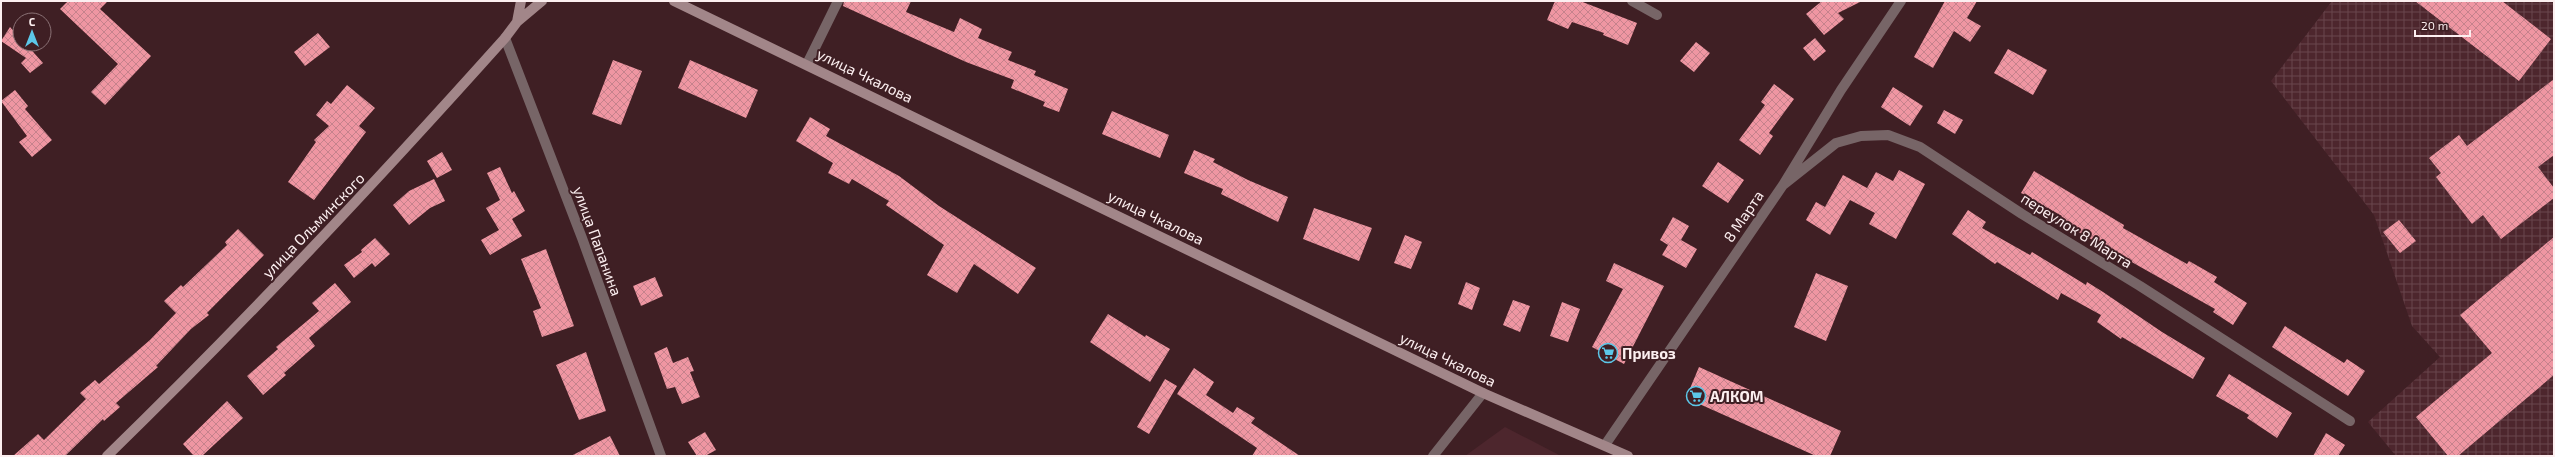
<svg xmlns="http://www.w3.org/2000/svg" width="2555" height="457" font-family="'Exo 2',sans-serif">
	<defs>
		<pattern id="industrial-grid" width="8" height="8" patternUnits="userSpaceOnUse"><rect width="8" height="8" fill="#4d262d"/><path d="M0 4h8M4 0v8" fill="none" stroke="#68464c"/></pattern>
		<pattern id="building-cross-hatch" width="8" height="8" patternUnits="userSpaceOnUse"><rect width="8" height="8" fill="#ef96a2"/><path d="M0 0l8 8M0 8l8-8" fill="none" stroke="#c6828c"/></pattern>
	</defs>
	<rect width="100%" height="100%" fill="#3f1f24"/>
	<path fill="#4d262d" d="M 1505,427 L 1561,456 L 1465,456 Z"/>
	<path fill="url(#industrial-grid)" d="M 2332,1 L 2550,1 L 2554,4 L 2554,456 L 2396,456 L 2368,422 L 2440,357 L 2412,326 L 2374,215 L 2271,81 Z"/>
	<path fill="url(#building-cross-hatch)" d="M 68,1 L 108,1 L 100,9 L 151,56 L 105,105 L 91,92 L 118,64 L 60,9 Z
		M 844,1 L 911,1 L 906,12 L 954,32 L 960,18 L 982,29 L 978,38 L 1012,52 L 1008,60 L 1036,71 L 1034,75 L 1068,89 L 1059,112 L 1043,106 L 1045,102 L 1011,88 L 1014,80 L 966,62 L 843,6 Z
		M 1555,1 L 1580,1 L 1637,23 L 1628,45 L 1603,35 L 1604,33 L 1572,22 L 1568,29 L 1547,20 Z
		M 1822,1 L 1862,1 L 1838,13 L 1844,19 L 1824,35 L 1806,14 Z
		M 1945,1 L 1977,1 L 1967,18 L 1981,26 L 1970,42 L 1954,31 L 1933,68 L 1914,57 Z
		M 2415,1 L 2502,1 L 2551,39 L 2519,81 Z
		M 10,27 L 20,38 L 20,44 L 26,44 L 43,63 L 30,73 L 21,63 L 26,58 L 1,41 Z
		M 318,33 L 330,47 L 305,66 L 294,52 Z
		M 1815,38 L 1826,51 L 1814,61 L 1803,48 Z
		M 1696,42 L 1710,53 L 1694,72 L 1680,61 Z
		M 2008,49 L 2047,70 L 2033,95 L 1994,73 Z
		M 613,60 L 642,71 L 621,125 L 592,114 Z
		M 690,60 L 758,90 L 746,118 L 678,88 Z
		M 2554,79 L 2554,155 L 2538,167 L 2554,188 L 2554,198 L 2501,239 L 2483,215 L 2472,224 L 2436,177 L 2441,173 L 2429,158 L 2459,135 L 2467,146 Z
		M 1774,84 L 1794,99 L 1769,133 L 1773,136 L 1760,155 L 1739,140 L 1765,105 L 1761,102 Z
		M 347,85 L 375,108 L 359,126 L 366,132 L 314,200 L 288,182 L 316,142 L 314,140 L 329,126 L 316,115 L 327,101 L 331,104 Z
		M 1893,87 L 1923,106 L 1910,126 L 1881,107 Z
		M 15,90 L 28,106 L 25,109 L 52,140 L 32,157 L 19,142 L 27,136 L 1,101 Z
		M 1944,110 L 1963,120 L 1955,134 L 1937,123 Z
		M 1112,111 L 1169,135 L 1160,158 L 1102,134 Z
		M 810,117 L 830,129 L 826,136 L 899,176 L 939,206 L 1036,268 L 1018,294 L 974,264 L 957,293 L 927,275 L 944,245 L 886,205 L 889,201 L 852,179 L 849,184 L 828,173 L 833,163 L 796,141 Z
		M 1194,150 L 1215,159 L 1213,162 L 1248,180 L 1288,197 L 1278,222 L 1221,194 L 1223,189 L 1184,173 Z
		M 442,152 L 452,170 L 437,178 L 427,161 Z
		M 1718,162 L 1744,180 L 1728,203 L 1702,186 Z
		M 500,167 L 512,193 L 514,191 L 525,211 L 512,219 L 522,236 L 490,255 L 481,240 L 499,230 L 486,208 L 500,200 L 487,173 Z
		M 1899,170 L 1925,184 L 1896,239 L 1869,224 L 1875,213 L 1850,200 L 1830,235 L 1806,220 L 1816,202 L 1825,207 L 1843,175 L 1867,188 L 1876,172 L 1893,181 Z
		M 2034,171 L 2124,225 L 2123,228 L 2187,264 L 2189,261 L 2217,277 L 2214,282 L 2247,303 L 2233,325 L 2213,312 L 2215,309 L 2059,221 L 2062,216 L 2021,193 Z
		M 434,179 L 445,201 L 430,208 L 409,225 L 393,205 L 409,191 Z
		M 1314,208 L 1372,228 L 1359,261 L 1303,239 Z
		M 1968,210 L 1986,222 L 1982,228 L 2030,255 L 2032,252 L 2086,285 L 2087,282 L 2103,292 L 2162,332 L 2205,358 L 2193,379 L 2122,337 L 2121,339 L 2097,322 L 2101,315 L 2061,293 L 2058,300 L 1997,262 L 1995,264 L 1952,234 Z
		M 1673,217 L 1689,226 L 1681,240 L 1697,249 L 1686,268 L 1662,255 L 1668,245 L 1660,240 Z
		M 2399,220 L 2416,241 L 2400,253 L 2383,232 Z
		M 238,229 L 264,255 L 207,313 L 209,315 L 191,329 L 156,366 L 158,367 L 116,403 L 120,407 L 104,421 L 103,419 L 65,456 L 13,456 L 38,434 L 44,440 L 86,399 L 80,393 L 95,380 L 99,384 L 150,340 L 176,313 L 164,301 L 181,285 L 183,287 L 227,245 L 225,242 Z
		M 1405,235 L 1422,242 L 1411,269 L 1394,263 Z
		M 2554,237 L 2554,375 L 2458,456 L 2448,456 L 2416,417 L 2492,353 L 2460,315 Z
		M 375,238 L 390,254 L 375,267 L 372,263 L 354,278 L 344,265 L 362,252 L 361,250 Z
		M 546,249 L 574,326 L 542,337 L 533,311 L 541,308 L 521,259 Z
		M 1614,263 L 1664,286 L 1624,364 L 1592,347 L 1623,289 L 1606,281 Z
		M 1816,273 L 1848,286 L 1826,341 L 1794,327 Z
		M 655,277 L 663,296 L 641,306 L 633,286 Z
		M 1466,282 L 1480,288 L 1472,310 L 1458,304 Z
		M 335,283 L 351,302 L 309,338 L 315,346 L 284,373 L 286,375 L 263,395 L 247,376 L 278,349 L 276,347 L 319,311 L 312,303 Z
		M 1513,300 L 1530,306 L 1520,332 L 1503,325 Z
		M 1562,302 L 1580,309 L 1568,342 L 1550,336 Z
		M 1108,314 L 1145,337 L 1146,335 L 1170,349 L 1150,382 L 1090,342 Z
		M 2285,326 L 2344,363 L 2347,359 L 2365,371 L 2348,396 L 2272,347 Z
		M 667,347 L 673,363 L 688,357 L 694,371 L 690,372 L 700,397 L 682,404 L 675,387 L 667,389 L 654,353 Z
		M 586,352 L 606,411 L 579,420 L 556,365 Z
		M 1699,367 L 1841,431 L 1830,456 L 1816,456 L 1686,398 Z
		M 1194,368 L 1214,382 L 1206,395 L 1233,413 L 1237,407 L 1255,418 L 1251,423 L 1300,456 L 1252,456 L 1257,448 L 1177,394 Z
		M 2229,374 L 2292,413 L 2277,438 L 2247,418 L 2249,415 L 2216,396 Z
		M 1165,379 L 1177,386 L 1149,434 L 1137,427 Z
		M 227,401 L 243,418 L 202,456 L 194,456 L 183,444 Z
		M 705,432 L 716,450 L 705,456 L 697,456 L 688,442 Z
		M 2326,433 L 2345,445 L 2338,456 L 2313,456 Z
		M 610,436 L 620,456 L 571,456 Z"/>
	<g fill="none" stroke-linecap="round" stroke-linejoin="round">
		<path stroke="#776567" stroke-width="10" d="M 1632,1 L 1657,15
			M 505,38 L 582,238 L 661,456
			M 807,64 L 838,1
			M 1783,185 L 1836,143 L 1861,136 L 1888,135 L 1920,147 L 2022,214 L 2140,286 L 2350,421
			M 1605,445 L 1783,185 L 1841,90 L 1901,1
			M 1433,456 L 1483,393"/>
		<path stroke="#a28689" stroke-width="10" d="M 674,1 L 1483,393 L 1628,456
			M 517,22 L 542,1
			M 107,456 C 245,322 377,181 505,38 L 517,22 L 521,1"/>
	</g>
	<defs>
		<symbol id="supermarket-ring" viewBox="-11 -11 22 22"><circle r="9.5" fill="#3f1f24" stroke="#5cc7e8" stroke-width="1.5"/><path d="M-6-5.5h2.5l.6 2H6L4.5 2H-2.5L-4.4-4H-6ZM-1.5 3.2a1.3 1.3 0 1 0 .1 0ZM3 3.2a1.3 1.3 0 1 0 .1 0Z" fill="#5cc7e8"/></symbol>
	</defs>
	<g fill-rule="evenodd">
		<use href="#supermarket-ring" x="1597" y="342" width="22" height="22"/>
		<use href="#supermarket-ring" x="1685" y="385" width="22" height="22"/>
	</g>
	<g text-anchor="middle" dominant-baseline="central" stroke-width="4" stroke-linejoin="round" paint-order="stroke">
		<g font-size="15" fill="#fceff0" stroke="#3f1f24">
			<text transform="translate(865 75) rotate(26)">улица Чкалова</text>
			<text transform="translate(1743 216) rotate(-56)">8 Марта</text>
			<text transform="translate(1156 217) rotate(26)">улица Чкалова</text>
			<text transform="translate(313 225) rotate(-46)">улица Ольминского</text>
			<text transform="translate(2077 230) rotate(32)">переулок 8 Марта</text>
			<text transform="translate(598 241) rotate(70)">улица Папанина</text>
			<text transform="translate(1448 359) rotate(26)">улица Чкалова</text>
		</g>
		<g font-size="15" font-weight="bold" fill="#fceff0" stroke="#3f1f24" text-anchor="start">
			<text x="1622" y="353">Привоз</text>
			<text x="1710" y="396">АЛКОМ</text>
		</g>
	</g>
	<rect width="2555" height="457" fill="none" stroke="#fceff0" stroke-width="4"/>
	<g transform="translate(32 32)"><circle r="19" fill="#3f1f24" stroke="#8b7276"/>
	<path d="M0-3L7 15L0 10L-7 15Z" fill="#5cc7e8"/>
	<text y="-6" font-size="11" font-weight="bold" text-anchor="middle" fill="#fceff0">С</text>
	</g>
	<path d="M2415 30v6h55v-6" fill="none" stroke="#fceff0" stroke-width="2"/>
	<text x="2421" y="30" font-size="12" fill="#fceff0" stroke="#3f1f24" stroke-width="3" paint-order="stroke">20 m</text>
</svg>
